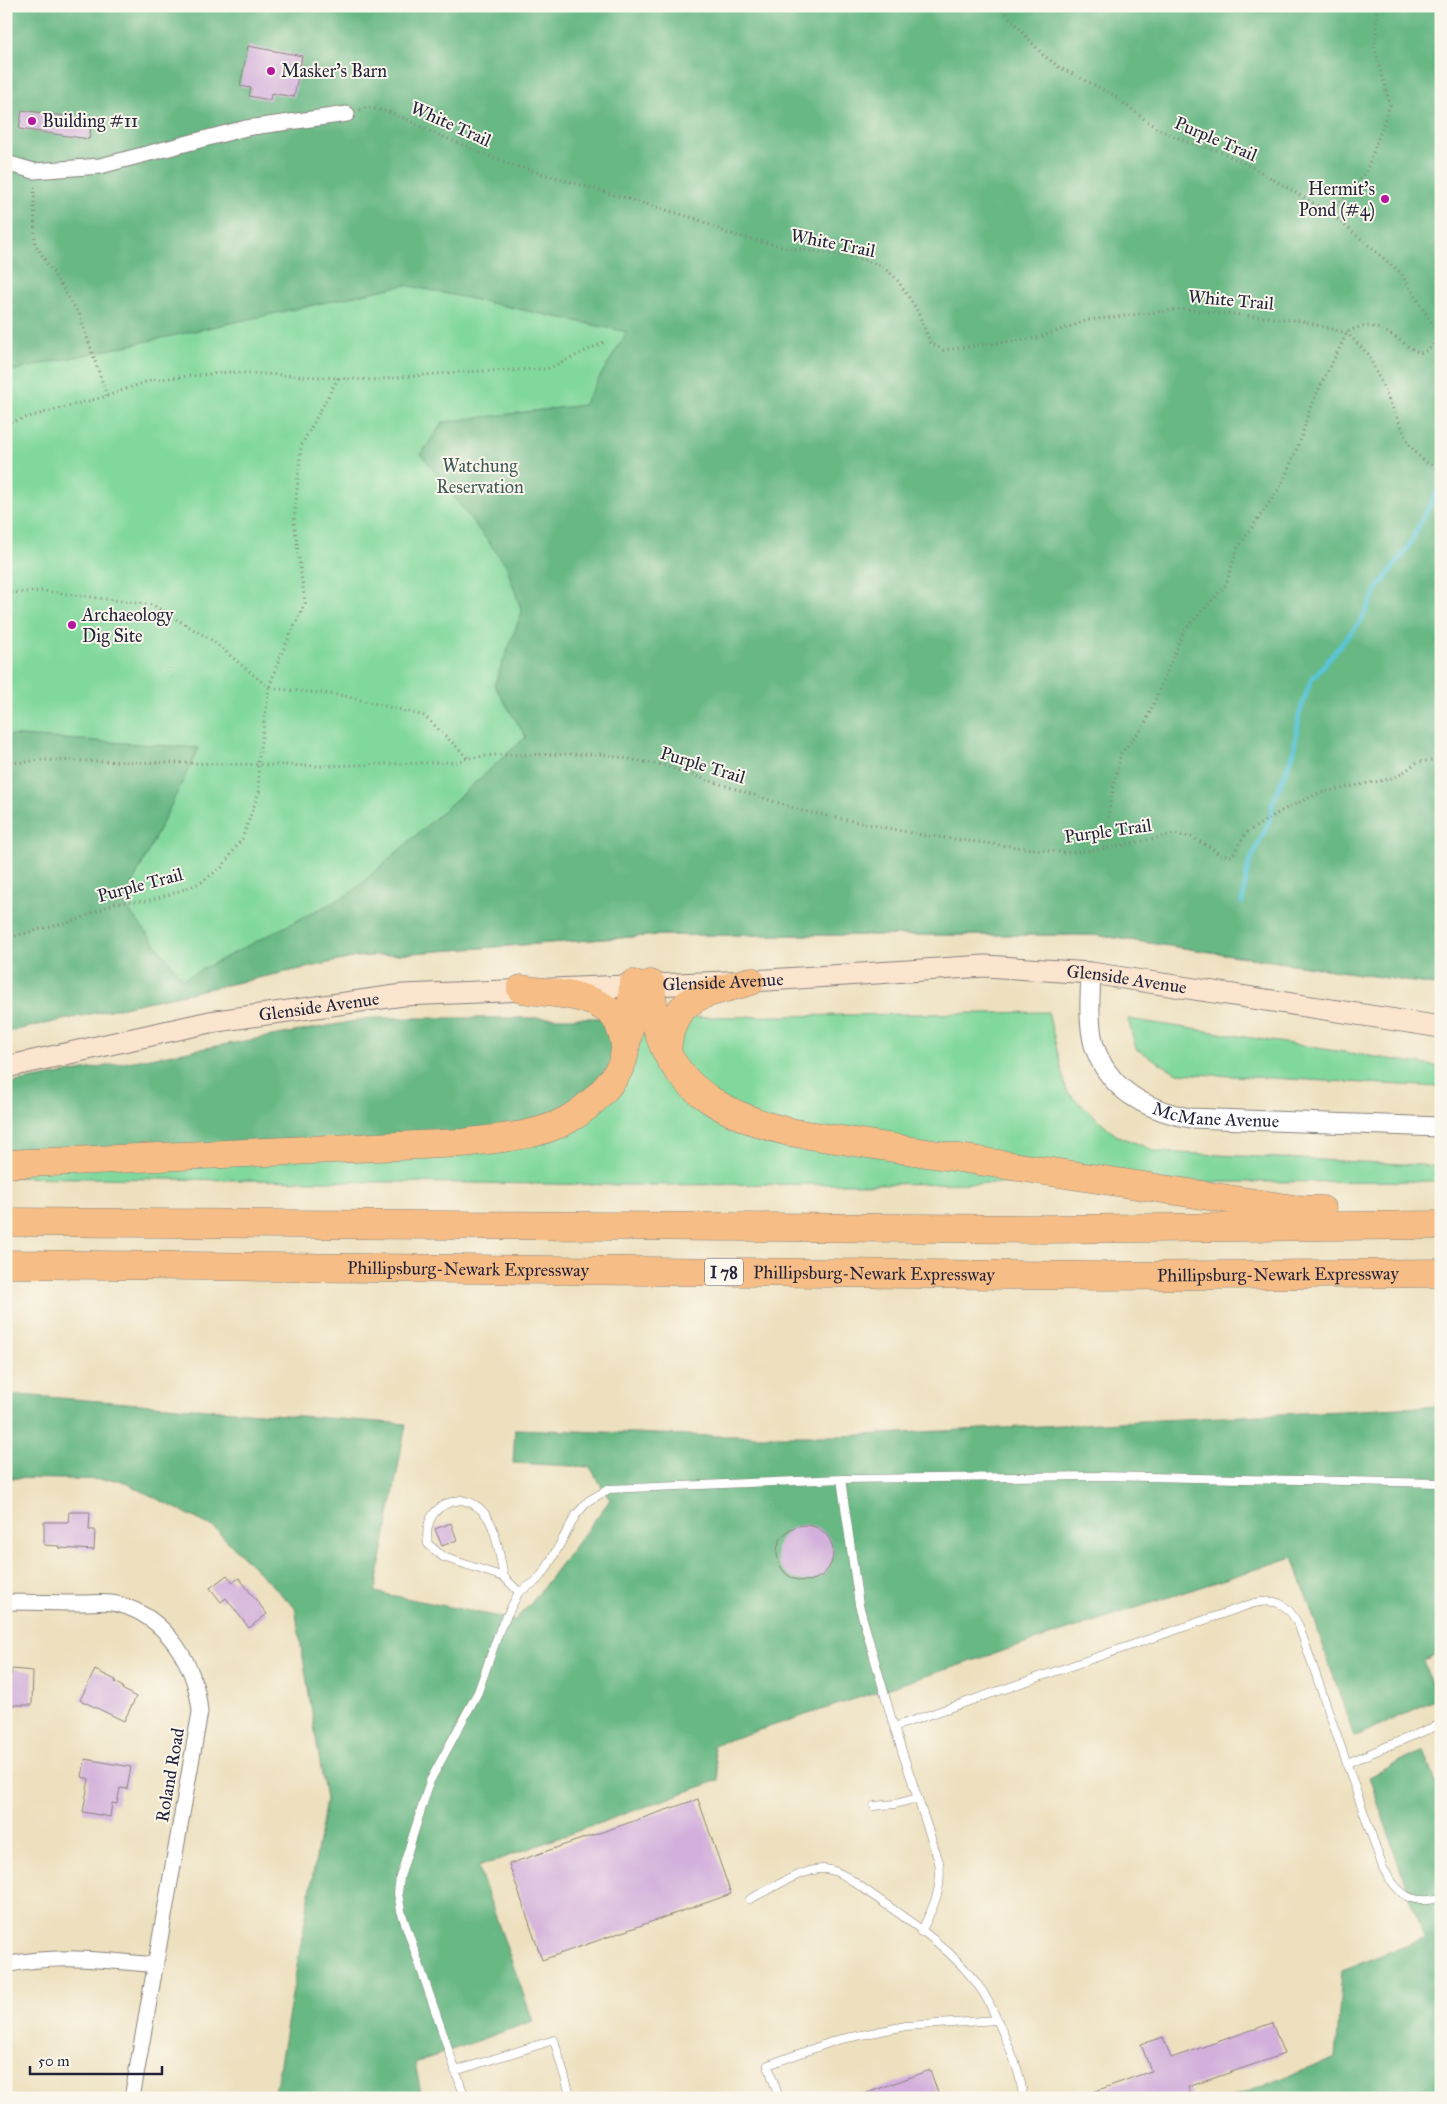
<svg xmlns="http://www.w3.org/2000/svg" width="1447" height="2104" font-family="'IM FELL Great Primer',serif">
	<rect width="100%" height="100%" fill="#fbf7ec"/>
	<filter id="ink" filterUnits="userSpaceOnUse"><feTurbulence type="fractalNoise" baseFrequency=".02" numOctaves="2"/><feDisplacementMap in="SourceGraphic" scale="10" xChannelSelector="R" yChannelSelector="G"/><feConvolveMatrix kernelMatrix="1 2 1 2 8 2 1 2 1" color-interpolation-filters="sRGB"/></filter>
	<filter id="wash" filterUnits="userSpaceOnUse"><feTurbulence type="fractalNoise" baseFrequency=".0096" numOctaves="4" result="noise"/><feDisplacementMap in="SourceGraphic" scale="20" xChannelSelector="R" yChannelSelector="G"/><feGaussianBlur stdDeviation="1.12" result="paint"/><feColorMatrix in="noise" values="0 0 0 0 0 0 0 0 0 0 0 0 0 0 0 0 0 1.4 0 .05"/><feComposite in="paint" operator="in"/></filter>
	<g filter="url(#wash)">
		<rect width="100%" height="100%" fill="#ede0be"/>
		<path fill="#81d89c" stroke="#527d6c" d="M 6,6 L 1441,6 L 1441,986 L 1096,935 L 659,935 L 356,957 L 6,1032 Z
			M 1048,1012 L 1067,1092 L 1116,1135 L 1158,1152 L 1441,1166 L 1441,1181 L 628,1185 L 6,1177 L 643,1018 Z
			M 1128,1019 L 1441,1067 L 1441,1087 L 1177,1073 L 1136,1049 Z"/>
		<path fill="#68b884" stroke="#456d60" d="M 6,6 L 1441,6 L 1441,986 L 1096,935 L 659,935 L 356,957 L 6,1032 L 6,735 L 199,748 L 123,903 L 183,979 L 351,893 L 526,737 L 494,685 L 522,612 L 506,565 L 421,454 L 443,422 L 583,405 L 627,332 L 405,285 L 6,372 Z
			M 372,1018 L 643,1018 L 627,1078 L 546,1143 L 6,1155 L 6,1084 Z
			M 6,1394 L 406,1424 L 375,1592 L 515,1620 L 532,1602 L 610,1500 L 590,1467 L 513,1463 L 515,1429 L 716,1436 L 842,1436 L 1441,1406 L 1441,1652 L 1423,1661 L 1437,1699 L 1354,1737 L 1293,1557 L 713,1745 L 719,1780 L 478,1867 L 533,2021 L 415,2063 L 422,2098 L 274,2098 L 326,1800 L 295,1608 L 213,1527 L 120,1480 L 6,1478 Z
			M 1424,1750 L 1441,1797 L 1441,2096 L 1231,2098 L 1336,2058 L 1342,1970 L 1424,1939 L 1369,1777 Z"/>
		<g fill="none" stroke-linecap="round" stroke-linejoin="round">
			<path stroke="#5ac4d5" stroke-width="5" d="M 1242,903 L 1248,866 L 1271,817 L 1273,802 L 1294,752 L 1299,715 L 1311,680 L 1360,622 L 1378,588 L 1407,549 L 1441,484"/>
		</g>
		<g id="blocks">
			<path fill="#d3b0dc" d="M 248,46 L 302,56 L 294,97 L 271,93 L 270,100 L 249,96 L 251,88 L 240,86 Z
				M 22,110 L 92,120 L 89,139 L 19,129 Z
				M 69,1512 L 90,1512 L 89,1530 L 95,1530 L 94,1550 L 59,1548 L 60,1546 L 44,1545 L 44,1522 L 68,1522 Z
				M 451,1523 L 457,1540 L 442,1546 L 435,1529 Z
				M777 1553a28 28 0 1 1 56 0a28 28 0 1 1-56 0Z
				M 227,1575 L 233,1582 L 239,1578 L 267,1614 L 249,1628 L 226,1598 L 221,1602 L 210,1588 Z
				M 12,1669 L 33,1671 L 32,1705 L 6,1705 L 6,1674 L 11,1675 Z
				M 95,1670 L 116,1680 L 115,1682 L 123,1687 L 122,1689 L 136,1697 L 124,1721 L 80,1700 Z
				M 85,1759 L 131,1767 L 127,1789 L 120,1788 L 117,1804 L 112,1803 L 110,1817 L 83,1812 L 89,1779 L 82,1777 Z
				M 698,1799 L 731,1894 L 542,1960 L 509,1864 Z
				M 1272,2023 L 1284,2054 L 1188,2087 L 1192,2098 L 1082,2098 L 1082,2096 L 1151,2071 L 1141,2044 L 1163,2037 L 1171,2058 Z
				M 930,2070 L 940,2098 L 860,2098 L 859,2096 Z"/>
		</g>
	</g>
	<g filter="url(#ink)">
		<use href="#blocks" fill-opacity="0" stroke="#88817c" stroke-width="1"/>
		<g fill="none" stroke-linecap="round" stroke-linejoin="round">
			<defs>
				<path id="service" d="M 841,1479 L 859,1605 L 894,1727
					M 461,1500 C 497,1506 497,1547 504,1577 L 443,1557 L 428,1544 C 424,1519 436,1503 461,1500 Z
					M 504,1577 L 519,1592
					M 1347,1763 L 1441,1724
					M 874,1806 L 895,1804 L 918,1798
					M 750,1899 C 769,1890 805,1867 825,1869 C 835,1870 842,1874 850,1879 C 895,1912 951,1944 983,1992 C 992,2007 999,2024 1006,2040 C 1014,2058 1022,2078 1023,2098
					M 921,1932 C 933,1908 943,1889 939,1862 L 894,1727 L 1254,1603 C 1278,1598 1288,1604 1299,1626 L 1383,1868 C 1397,1893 1411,1906 1441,1898
					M 455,2071 L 554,2040 L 571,2098
					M 465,2098 L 401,1911 L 398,1893 L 400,1877 L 430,1781 L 478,1692 L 500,1629 L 519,1592 L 535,1582 L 545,1571 L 576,1515 L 588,1501 L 609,1489 L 841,1479 L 1100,1476 L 1441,1483
					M 779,2098 L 768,2065 L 837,2040 L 906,2026 L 998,2020"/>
				<path id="minor" d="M 6,163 L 34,171 L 100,166 L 246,128 L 347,114
					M 6,1602 C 32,1602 57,1603 83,1603 C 94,1603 106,1601 117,1604 C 166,1616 196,1664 200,1712 L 132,2098
					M 6,1965 C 56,1954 106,1960 156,1965"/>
				<g id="tertiary">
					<path id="s1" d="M 1091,973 C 1090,996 1088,1023 1094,1045 C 1108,1090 1147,1110 1190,1118 L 1441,1127"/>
				</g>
				<g id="secondary">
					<path id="s2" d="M 6,1067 L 210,1022 L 403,995 L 751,981 L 985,966 L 1091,973 L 1441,1027"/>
				</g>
				<g id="motorway">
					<path d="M 651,984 C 653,1002 654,1020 660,1037 C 680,1094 734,1118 789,1132 L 1294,1209 L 1322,1210"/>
					<path d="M 626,1045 L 630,1025 L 633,984"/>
					<path d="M 667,1052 C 671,994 704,995 751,981"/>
					<path d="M 6,1164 L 463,1143 C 498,1138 536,1137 567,1120 C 589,1108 625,1075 625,1048 C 625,1043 623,1035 621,1030 C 618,1018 610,1010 600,1005 C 577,993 546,993 521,989"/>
					<path d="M 6,1222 L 1044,1229 L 1441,1225"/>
					<path id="s3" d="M 6,1264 L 1104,1276 L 1441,1273"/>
				</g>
			</defs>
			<use href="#service" stroke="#88817c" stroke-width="9"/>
			<use href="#minor" stroke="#88817c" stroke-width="17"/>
			<use href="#tertiary" stroke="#88817c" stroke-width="21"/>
			<use href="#secondary" stroke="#88817c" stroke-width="23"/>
			<use href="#motorway" stroke="#88817c" stroke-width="29"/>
			<path stroke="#88817c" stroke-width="3" stroke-dasharray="1 4" stroke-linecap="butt" d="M 999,6 L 1042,54 L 1059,67 L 1110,93 L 1156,128 L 1187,142 L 1219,151 L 1254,168 L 1330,213 L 1400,272 L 1437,331 C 1435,344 1432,350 1419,353 C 1395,340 1374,314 1347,333 L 1311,405 L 1300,441 L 1282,484 L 1237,549 L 1226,585 L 1184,631 L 1144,726 L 1121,753 L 1111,799 L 1104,849
				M 360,110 L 367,107 L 393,113 L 436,134 L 509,164 L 697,219 L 727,233 L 784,247 L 853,257 L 880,265 L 896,278 L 916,308 L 930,342 L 943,350 L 1037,338 L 1089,320 L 1183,309 L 1301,321 L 1347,333 L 1368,354 L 1410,446 L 1425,462 L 1441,470
				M 1330,213 L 1366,172 L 1390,105 L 1375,49 L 1377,6
				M 338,378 L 301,446 L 294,522 L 305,603 L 279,659 L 269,688 L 340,695 L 425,716 L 468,758
				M 107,396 L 151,380 L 228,372 L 372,380 L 458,372 L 547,369 L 607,341
				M 6,423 L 107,396 L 79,314 L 35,244 L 34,186
				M 6,593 L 43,591 L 153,605 L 213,641 L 269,688 L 258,764 L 259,792 L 242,839 L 222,867 L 200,883 L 171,894 L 147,901 L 115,903 L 77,920 L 6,938
				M 6,764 L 41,760 L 322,766 L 456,762 L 468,758 L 494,755 L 601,754 L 662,765 L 803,811 L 921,835 L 1066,853 L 1104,849 L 1174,834 L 1191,837 L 1212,848 L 1219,855 L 1232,856 L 1246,833 L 1281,811 L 1319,793 L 1389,779 L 1401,774 L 1417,762 L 1441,759"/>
			<use href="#service" stroke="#fff" stroke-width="8"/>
			<use href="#minor" stroke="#fff" stroke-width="15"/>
			<use href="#tertiary" stroke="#fff" stroke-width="19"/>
			<use href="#secondary" stroke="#fbe5cf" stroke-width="21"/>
			<use href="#motorway" stroke="#f6be86" stroke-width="28"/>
		</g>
	</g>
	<g fill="#b5179e" stroke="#fbf7ec" stroke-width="2">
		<circle cx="271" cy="71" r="5"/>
		<circle cx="32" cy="121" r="5"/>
		<circle cx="1385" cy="199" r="5"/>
		<circle cx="72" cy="625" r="5"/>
	</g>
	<g text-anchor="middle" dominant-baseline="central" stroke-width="4" stroke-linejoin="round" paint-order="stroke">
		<rect fill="#fbf7ec" stroke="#636270" stroke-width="1" x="705" y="1258.5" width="38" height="27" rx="4"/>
		<g font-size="16" font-weight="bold" fill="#22223b">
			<text x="724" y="1272">I 78</text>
		</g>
		<g font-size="18" fill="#22223b" stroke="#fbf7ec" text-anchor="start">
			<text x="281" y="71">Masker's Barn</text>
			<text x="42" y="121">Building #11</text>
			<text x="1375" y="189" text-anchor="end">Hermit's<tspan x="1375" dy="21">Pond (#4)</tspan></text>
			<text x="82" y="615">Archaeology<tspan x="82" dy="21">Dig Site</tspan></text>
		</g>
		<g font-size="18" fill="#22223b" stroke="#fbf7ec">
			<text transform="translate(451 124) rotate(24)">White Trail</text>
			<text transform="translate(1216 139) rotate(23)">Purple Trail</text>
			<text transform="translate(833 243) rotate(11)">White Trail</text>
			<text transform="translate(1231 300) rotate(5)">White Trail</text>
			<text transform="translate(703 765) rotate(17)">Purple Trail</text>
			<text transform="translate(1108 831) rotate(-8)">Purple Trail</text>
			<text transform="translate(140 885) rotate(-15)">Purple Trail</text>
			<text stroke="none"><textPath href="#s2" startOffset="1129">Glenside Avenue</textPath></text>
			<text stroke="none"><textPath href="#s2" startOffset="724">Glenside Avenue</textPath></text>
			<text stroke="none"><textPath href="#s2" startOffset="319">Glenside Avenue</textPath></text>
			<text stroke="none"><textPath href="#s1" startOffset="225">McMane Avenue</textPath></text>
			<text stroke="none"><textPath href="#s3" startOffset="462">Phillipsburg-Newark Expressway</textPath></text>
			<text stroke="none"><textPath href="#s3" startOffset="868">Phillipsburg-Newark Expressway</textPath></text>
			<text stroke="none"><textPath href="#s3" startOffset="1272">Phillipsburg-Newark Expressway</textPath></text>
			<text transform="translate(170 1775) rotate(-80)">Roland Road</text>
		</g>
		<g font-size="18" fill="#3e5958" stroke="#fbf7ec">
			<text x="480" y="466">Watchung<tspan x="480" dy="21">Reservation</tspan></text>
		</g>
	</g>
	<rect width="1447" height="2104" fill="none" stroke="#fbf7ec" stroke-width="25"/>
	<path d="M30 2066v8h132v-8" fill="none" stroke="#22223b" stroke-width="2.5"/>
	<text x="38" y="2066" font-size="15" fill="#22223b" stroke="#fbf7ec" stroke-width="4" paint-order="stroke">50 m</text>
</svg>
